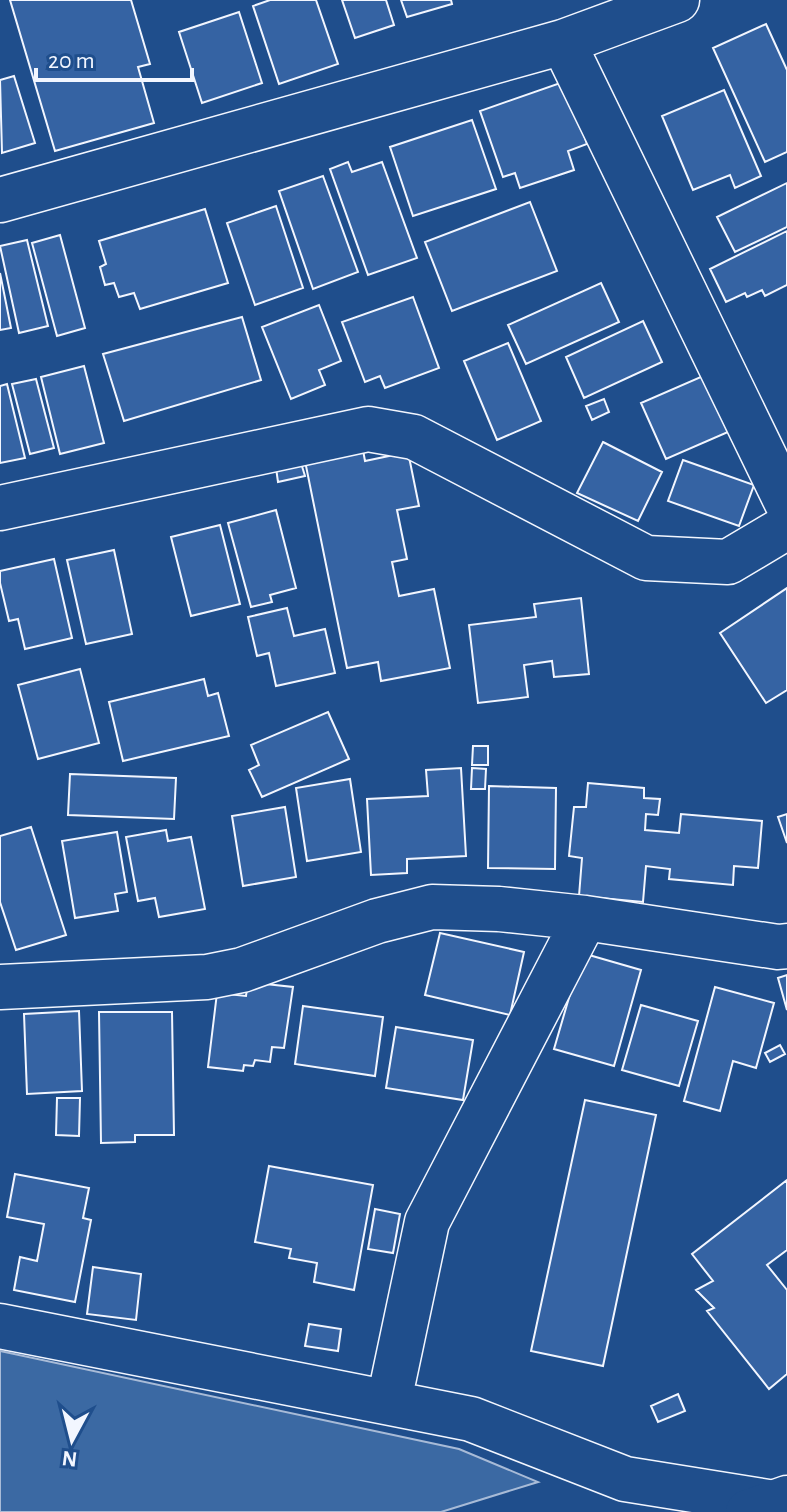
<svg xmlns="http://www.w3.org/2000/svg" width="787" height="1512" font-family="'Alegreya Sans',sans-serif">
	<rect width="100%" height="100%" fill="#1f4e8c"/>
	<path fill="#3b69a3" stroke="#a8bbd7" stroke-width="2" d="M 0,1351 L 459,1449 L 538,1482 L 441,1512 L 0,1512 Z"/>
	<path fill="#3563a3" stroke="#f2f6ff" stroke-width="2" d="M 10,0 L 131,0 L 150,64 L 138,67 L 154,123 L 55,151 Z
		M 270,0 L 316,0 L 338,64 L 279,84 L 253,6 Z
		M 342,0 L 386,0 L 394,25 L 355,38 Z
		M 401,0 L 451,0 L 452,4 L 407,17 Z
		M 239,12 L 262,83 L 202,103 L 179,32 Z
		M 766,24 L 787,70 L 787,152 L 765,162 L 713,48 Z
		M 14,76 L 35,143 L 2,153 L 0,80 Z
		M 566,81 L 587,144 L 568,151 L 574,170 L 520,188 L 515,173 L 503,177 L 480,111 Z
		M 724,90 L 761,176 L 735,188 L 730,175 L 693,190 L 662,116 Z
		M 472,120 L 496,189 L 413,216 L 390,147 Z
		M 348,162 L 352,172 L 382,162 L 417,258 L 368,275 L 330,169 Z
		M 323,176 L 358,272 L 313,289 L 279,191 Z
		M 787,183 L 787,227 L 735,252 L 717,217 Z
		M 530,202 L 557,271 L 452,311 L 425,242 Z
		M 276,206 L 303,288 L 255,305 L 227,223 Z
		M 205,209 L 228,283 L 140,309 L 134,293 L 119,297 L 114,283 L 105,285 L 100,267 L 106,264 L 99,241 Z
		M 787,231 L 787,285 L 765,296 L 762,290 L 747,297 L 745,293 L 726,302 L 710,269 Z
		M 60,235 L 85,328 L 57,336 L 32,243 Z
		M 27,240 L 48,326 L 19,333 L 0,246 Z
		M 0,273 L 11,328 L 0,330 Z
		M 601,283 L 619,322 L 526,364 L 508,325 Z
		M 413,297 L 439,368 L 385,388 L 380,376 L 365,382 L 342,322 Z
		M 319,305 L 341,361 L 319,370 L 325,385 L 291,399 L 262,327 Z
		M 242,317 L 261,380 L 124,421 L 103,354 Z
		M 643,321 L 662,362 L 584,398 L 566,357 Z
		M 508,343 L 541,421 L 497,440 L 464,361 Z
		M 84,366 L 104,443 L 60,454 L 41,377 Z
		M 703,376 L 728,432 L 666,459 L 641,403 Z
		M 36,379 L 54,448 L 30,454 L 12,384 Z
		M 7,384 L 25,458 L 0,463 L 0,386 Z
		M 604,399 L 609,412 L 592,420 L 586,406 Z
		M 603,442 L 662,472 L 638,521 L 577,493 Z
		M 363,450 L 365,461 L 408,452 L 419,506 L 397,510 L 407,559 L 392,562 L 399,596 L 434,589 L 450,668 L 381,681 L 378,662 L 347,668 L 305,461 Z
		M 683,460 L 754,485 L 739,526 L 668,501 Z
		M 301,463 L 305,476 L 278,482 L 276,468 Z
		M 276,510 L 296,588 L 270,595 L 272,602 L 251,607 L 228,523 Z
		M 220,525 L 240,604 L 191,616 L 171,537 Z
		M 114,550 L 132,634 L 86,644 L 67,560 Z
		M 54,559 L 72,638 L 25,649 L 18,619 L 9,621 L 0,583 L 0,571 Z
		M 787,588 L 787,690 L 766,703 L 720,633 Z
		M 581,598 L 589,674 L 554,677 L 552,661 L 524,665 L 528,697 L 478,703 L 469,625 L 536,617 L 534,604 Z
		M 287,608 L 294,636 L 325,629 L 335,673 L 276,686 L 269,653 L 257,656 L 248,617 Z
		M 80,669 L 99,743 L 38,759 L 18,685 Z
		M 204,679 L 208,696 L 218,693 L 229,736 L 123,761 L 109,702 Z
		M 328,712 L 349,759 L 262,797 L 249,770 L 259,765 L 251,745 Z
		M 473,746 L 488,746 L 488,765 L 472,765 Z
		M 461,768 L 466,856 L 407,859 L 407,873 L 371,875 L 367,799 L 428,796 L 426,770 Z
		M 472,768 L 486,769 L 485,789 L 471,789 Z
		M 70,774 L 176,778 L 174,819 L 68,815 Z
		M 350,779 L 361,852 L 307,861 L 296,788 Z
		M 588,783 L 644,788 L 644,798 L 660,799 L 658,815 L 646,814 L 645,830 L 679,833 L 681,814 L 762,821 L 758,868 L 734,866 L 733,885 L 669,879 L 670,869 L 646,866 L 643,902 L 579,896 L 582,858 L 569,856 L 574,807 L 586,807 Z
		M 489,786 L 556,788 L 555,869 L 488,868 Z
		M 285,807 L 296,877 L 243,886 L 232,816 Z
		M 787,814 L 787,843 L 778,817 Z
		M 31,827 L 66,935 L 16,950 L 0,902 L 0,836 Z
		M 166,830 L 168,841 L 191,837 L 205,909 L 159,917 L 155,898 L 138,901 L 126,837 Z
		M 117,832 L 127,892 L 115,894 L 118,911 L 75,918 L 62,841 Z
		M 440,933 L 524,952 L 510,1015 L 425,995 Z
		M 582,953 L 641,970 L 614,1066 L 554,1049 Z
		M 787,975 L 787,1010 L 778,978 Z
		M 248,982 L 293,987 L 284,1048 L 272,1047 L 270,1062 L 255,1060 L 253,1066 L 244,1065 L 243,1071 L 208,1067 L 217,993 L 246,996 Z
		M 715,987 L 774,1003 L 756,1068 L 733,1061 L 720,1111 L 684,1101 Z
		M 641,1005 L 698,1021 L 679,1086 L 622,1070 Z
		M 303,1006 L 383,1017 L 375,1076 L 295,1064 Z
		M 79,1011 L 82,1091 L 27,1094 L 24,1014 Z
		M 99,1012 L 172,1012 L 174,1135 L 135,1135 L 135,1142 L 101,1143 Z
		M 396,1027 L 473,1040 L 463,1100 L 386,1088 Z
		M 780,1045 L 785,1054 L 770,1062 L 765,1053 Z
		M 57,1098 L 80,1098 L 79,1136 L 56,1135 Z
		M 585,1100 L 656,1115 L 603,1366 L 531,1351 Z
		M 269,1166 L 373,1185 L 354,1290 L 314,1282 L 317,1263 L 289,1258 L 291,1249 L 255,1242 Z
		M 15,1174 L 89,1188 L 83,1218 L 91,1220 L 75,1302 L 14,1290 L 20,1257 L 37,1261 L 44,1224 L 7,1217 Z
		M 787,1180 L 787,1250 L 767,1265 L 787,1290 L 787,1374 L 769,1389 L 707,1311 L 714,1308 L 696,1290 L 713,1281 L 692,1254 Z
		M 375,1209 L 400,1214 L 393,1253 L 368,1249 Z
		M 93,1267 L 141,1274 L 136,1320 L 87,1314 Z
		M 309,1324 L 341,1329 L 338,1351 L 305,1346 Z
		M 678,1394 L 685,1411 L 658,1422 L 651,1406 Z"/>
	<g fill="none" stroke-linecap="round" stroke-linejoin="round">
		<defs>
			<path id="minor" d="M 563,42 L 787,503
				M 0,200 L 563,42 L 677,0
				M 0,508 L 368,429 L 414,437 L 646,558 L 728,562 L 787,527
				M 0,987 L 207,977 L 242,970 L 377,921 L 432,907 L 499,909 L 585,918 L 778,947 L 787,946
				M 0,1326 L 471,1419 L 625,1479 L 787,1505
				M 389,1401 L 427,1222 L 585,918"/>
			<path id="secondary" d="M 748,1512 L 787,1498"/>
		</defs>
		<use href="#minor" stroke="#f2f6ff" stroke-width="47"/>
		<use href="#secondary" stroke="#f2f6ff" stroke-width="47"/>
		<use href="#minor" stroke="#1f4e8c" stroke-width="44"/>
		<use href="#secondary" stroke="#1f4e8c" stroke-width="44"/>
	</g>
	<g transform="translate(72 1440) rotate(187)" stroke="#1f4e8c" stroke-width="6" paint-order="stroke">
	<path d="M0-6L14 30L0 20L-14 30Z" fill="#f2f6ff"/>
	<text y="-12" font-size="22" font-weight="bold" text-anchor="middle" fill="#f2f6ff">N</text>
	</g>
	<path d="M36 68v12h156v-12" fill="none" stroke="#f2f6ff" stroke-width="4"/>
	<text x="48" y="68" font-size="24" fill="#f2f6ff" stroke="#1f4e8c" stroke-width="6" paint-order="stroke">20 m</text>
</svg>
